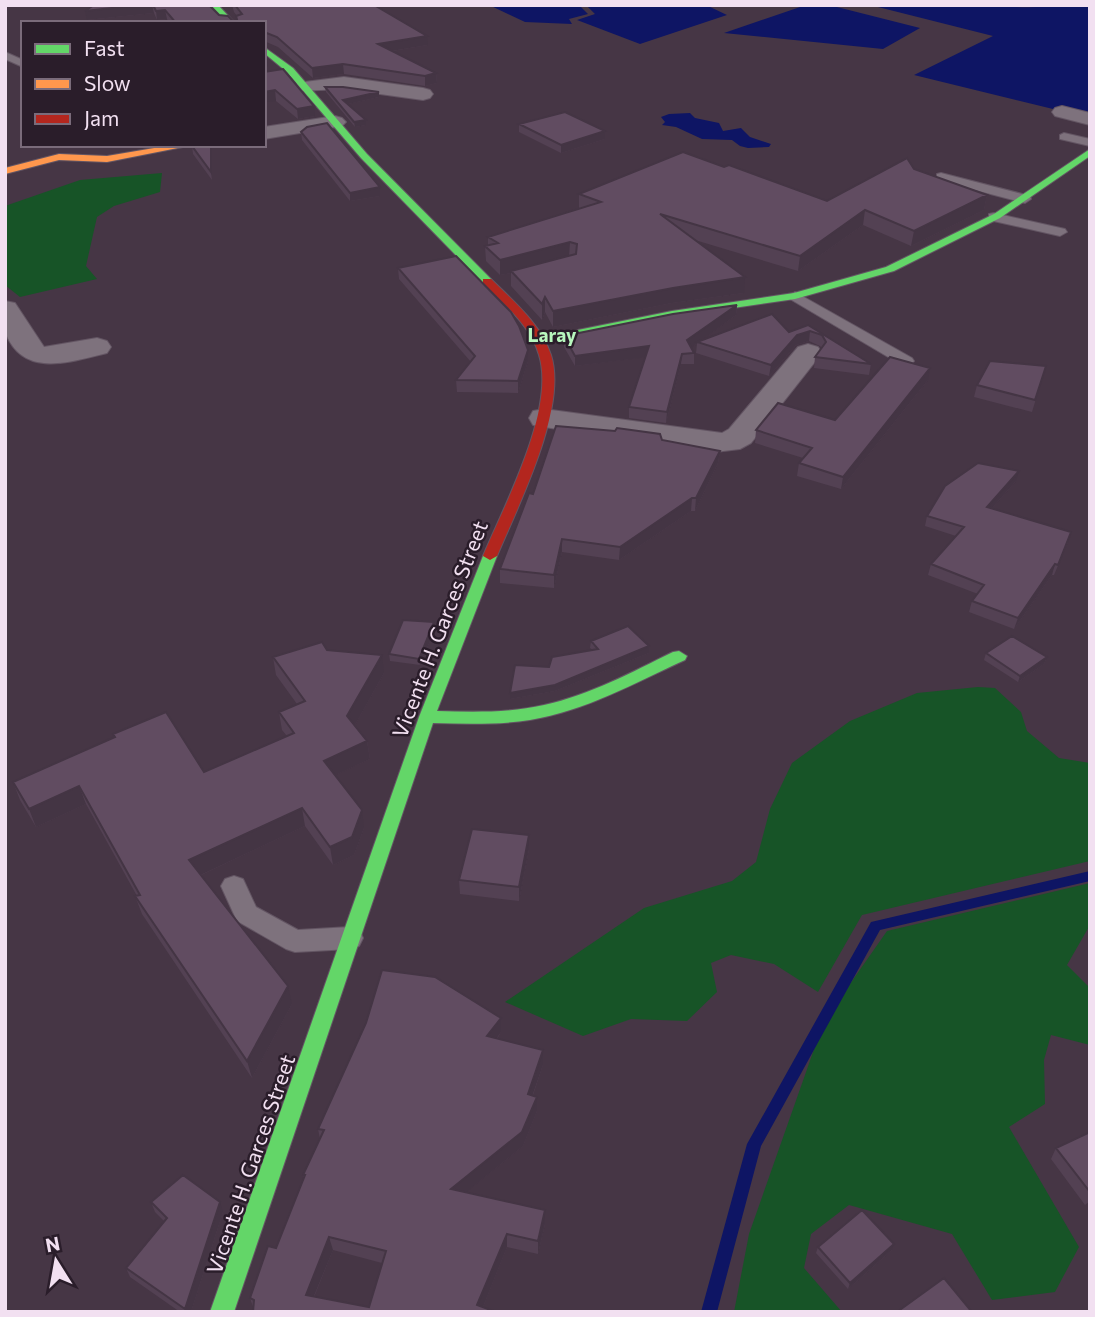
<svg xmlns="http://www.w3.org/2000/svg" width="1095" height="1317" font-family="Commissioner,sans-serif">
	<rect width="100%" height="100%" fill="#463645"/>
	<path fill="#175427" d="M 162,173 L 160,192 L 114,206 L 97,217 L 86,266 L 97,279 L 20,297 L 5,285 L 5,206 L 80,180 Z
		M 978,687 L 995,688 L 1021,712 L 1027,731 L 1059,758 L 1090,763 L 1090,861 L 862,915 L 818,992 L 774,964 L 731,955 L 711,963 L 717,992 L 687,1021 L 631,1019 L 583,1036 L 505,1002 L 644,908 L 732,881 L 756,862 L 770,809 L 792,763 L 850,721 L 917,693 Z
		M 1090,883 L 1090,925 L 1067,965 L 1090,988 L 1090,1045 L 1051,1035 L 1044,1060 L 1045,1104 L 1009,1127 L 1079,1247 L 1055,1292 L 992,1300 L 952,1234 L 849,1205 L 811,1234 L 804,1268 L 842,1312 L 734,1312 L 749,1234 L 824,1021 L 887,931 Z"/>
	<path fill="#0e1564" d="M 489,5 L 579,5 L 588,14 L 569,19 L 572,24 L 525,22 Z
		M 586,5 L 706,5 L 727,15 L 640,44 L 577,20 L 595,14 Z
		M 806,5 L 829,5 L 920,28 L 883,49 L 724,33 Z
		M 870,5 L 998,5 C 1027,10 1060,5 1090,5 L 1090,118 L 914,75 L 993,36 Z
		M 690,113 L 695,118 L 719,123 L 723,131 L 741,128 L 750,137 L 771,144 L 769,147 L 748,148 L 740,146 L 732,140 L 702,139 L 676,127 L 662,125 L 665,122 L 661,117 L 669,114 Z"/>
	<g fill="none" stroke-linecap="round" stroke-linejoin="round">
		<path fill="#0e1564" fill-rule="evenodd" d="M 1090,871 L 1090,881 L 880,930 L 761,1146 L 717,1312 L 701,1312 L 747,1144 L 871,922 Z"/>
		<defs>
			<path id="lane" d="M 5,52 L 23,60 L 23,67 L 5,59 Z
				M 1064,133 L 1090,139 L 1090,146 L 1060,139 L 1060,135 Z
				M 941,173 L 1030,196 L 1031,199 L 1025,203 L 937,180 L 937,174 Z
				M 994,213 L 1065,229 L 1067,232 L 1060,236 L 989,220 L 989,214 Z
				M 795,292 L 912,358 L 914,361 L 912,364 L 900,364 L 790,299 L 788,296 Z
				M 234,876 L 243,879 L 256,907 L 298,930 L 350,927 L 359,930 L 363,938 L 359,946 L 350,949 L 295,952 L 286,949 L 237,921 L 221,886 L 225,879 Z"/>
			<path id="street" d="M 344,77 L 423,88 L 430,90 L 433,94 L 430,98 L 423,100 L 344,89 L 297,91 L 294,87 L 297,83 Z
				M 1062,106 L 1090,113 L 1090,125 L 1055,116 L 1052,112 L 1055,108 Z
				M 335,116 L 342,118 L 346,122 L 342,126 L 264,139 L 264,127 Z
				M 5,301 L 15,303 L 44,347 L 97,338 L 107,341 L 111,347 L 107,353 C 70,362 24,378 6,334 C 3,325 5,311 5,301 Z
				M 808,344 L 818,347 L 822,353 L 751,443 L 740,449 L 715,452 L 544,427 L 533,425 L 529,418 L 533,411 L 544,409 L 722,433 L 729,429 L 798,347 Z"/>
			<path id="fast" d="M 211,5 L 218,5 L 235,23 L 228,23 Z
				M 264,47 L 293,68 L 367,154 L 491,279 L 491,283 L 483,283 L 361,158 L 287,72 L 264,53 Z
				M 1090,149 L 1090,156 L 1000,218 L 894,271 L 795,299 L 672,317 L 538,344 L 532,341 L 538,338 L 672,311 L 794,293 L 886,267 L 994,214 Z
				M 490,552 L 497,556 L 437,711 C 473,712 509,713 544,705 C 590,695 632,672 673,652 L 679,651 L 687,656 L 685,660 C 635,683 585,711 530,720 C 498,725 465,724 433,723 L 234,1312 L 210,1312 L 419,717 L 483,556 Z"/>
			<path id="slow" d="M 172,145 L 193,145 L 107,162 L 59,160 L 5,174 L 5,168 L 59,154 L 107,156 Z"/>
			<path id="jam" d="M 483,279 L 491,279 C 513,301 541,324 551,355 C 568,408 518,506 497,556 L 490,560 L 483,556 C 504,506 556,409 539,355 C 531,326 504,304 483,283 Z"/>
		</defs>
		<use href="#lane" stroke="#635563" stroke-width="2"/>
		<use href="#street" stroke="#635563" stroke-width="2"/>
		<use href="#fast" stroke="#635563" stroke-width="2"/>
		<use href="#slow" stroke="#635563" stroke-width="2"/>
		<use href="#jam" stroke="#635563" stroke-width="2"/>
		<use href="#lane" fill="#7e727d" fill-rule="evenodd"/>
		<use href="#street" fill="#7e727d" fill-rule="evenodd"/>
		<use href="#fast" fill="#63d668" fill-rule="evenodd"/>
		<use href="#slow" fill="#ff974d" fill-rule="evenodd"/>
		<use href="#jam" fill="#b3261e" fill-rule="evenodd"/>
	</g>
	<path fill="#534153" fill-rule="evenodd" d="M 94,5 L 209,5 L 219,15 L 235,23 L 169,23 L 167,19 L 157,20 L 154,13 L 87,20 Z
		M 232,5 L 374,5 L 428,45 L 392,51 L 436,73 L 437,83 L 425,86 L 344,74 L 313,78 L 278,47 L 264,41 L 264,23 L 237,23 L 236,16 L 237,16 L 234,12 Z
		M 264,72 L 315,116 L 298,119 L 276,101 Z
		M 325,87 L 379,92 L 379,97 L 348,104 L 366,125 L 355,127 L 326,92 Z
		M 519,124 L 605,139 L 561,153 L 519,132 Z
		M 301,132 L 380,196 L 350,201 L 302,140 Z
		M 212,145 L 212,180 L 193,154 L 192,146 Z
		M 724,167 L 827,201 L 914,169 L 987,195 L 984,210 L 911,246 L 863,225 L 798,271 L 695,240 L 744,293 L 672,303 L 553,327 L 545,312 L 542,320 L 511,286 L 511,273 L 500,275 L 486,261 L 485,246 L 488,245 L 488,237 L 579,208 L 579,194 Z
		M 398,268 L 528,361 L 518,393 L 457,392 L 456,380 L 471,362 L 399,279 Z
		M 737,305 L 736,315 L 700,341 L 789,332 L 808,325 L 871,364 L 869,375 L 814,368 L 815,357 L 822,348 L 820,346 L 809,341 L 796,345 L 769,376 L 696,353 L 697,344 L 691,347 L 694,353 L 694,364 L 681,364 L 666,423 L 629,418 L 629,407 L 645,357 L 575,366 L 564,347 L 564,336 Z
		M 1046,366 L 1032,412 L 974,397 L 977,385 Z
		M 928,380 L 841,489 L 797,476 L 799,463 L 803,458 L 755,443 L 756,430 L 835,420 Z
		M 662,440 L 720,451 L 718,463 L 695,511 L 691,511 L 619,560 L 562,552 L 554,588 L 500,583 L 500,569 L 533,494 Z
		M 1016,481 L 992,508 L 1068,542 L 1054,575 L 1052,575 L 1014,629 L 969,612 L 972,601 L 978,594 L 928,575 L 931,564 L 956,536 L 925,526 L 927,516 Z
		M 435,629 L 420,665 L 390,661 L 389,654 Z
		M 591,641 L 649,646 L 649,653 L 555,691 L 510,699 L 549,667 L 593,650 L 590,648 Z
		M 327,650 L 384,673 L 355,725 L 367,741 L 370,759 L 335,775 L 364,828 L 354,855 L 333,865 L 305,826 L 201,875 L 292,1004 L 252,1078 L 142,914 L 135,896 L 137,896 L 86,804 L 36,827 L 20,800 L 13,782 L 114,737 L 113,734 L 204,772 L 287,736 L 282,730 L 279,712 L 297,704 L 276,675 L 273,657 Z
		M 986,653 L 1047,657 L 1044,664 L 1018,682 L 984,660 Z
		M 529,849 L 519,901 L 460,894 L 459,880 Z
		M 501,1018 L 501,1032 L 497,1039 L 543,1065 L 533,1095 L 537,1097 L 537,1111 L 523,1146 L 466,1192 L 545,1224 L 538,1254 L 507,1247 L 483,1307 L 253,1307 L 250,1298 L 276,1248 L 304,1179 L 303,1175 L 320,1139 L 318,1129 ZM 333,1250 L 382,1263 L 369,1307 L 314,1297 Z
		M 1090,1132 L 1090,1201 L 1085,1205 L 1051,1159 L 1056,1148 Z
		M 151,1202 L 223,1212 L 191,1312 L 180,1312 L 130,1277 L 126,1268 L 164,1221 L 155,1212 Z
		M 818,1247 L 892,1250 L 848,1289 L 816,1253 Z"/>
	<path fill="#443544" d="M 139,5 L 152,5 L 154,13 L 87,20 L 85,11 Z
		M 165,10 L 167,19 L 157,20 L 156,11 Z
		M 427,36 L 428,45 L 379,53 L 378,44 Z
		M 267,56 L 268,66 L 264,68 L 264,57 Z
		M 343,64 L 344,74 L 313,78 L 312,68 Z
		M 436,73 L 437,83 L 425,86 L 425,76 Z
		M 275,90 L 276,101 L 264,102 L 264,92 Z
		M 379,92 L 379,97 L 344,105 L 343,100 Z
		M 314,106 L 315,116 L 298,119 L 297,109 Z
		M 366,120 L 366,125 L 355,127 L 354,122 Z
		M 605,131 L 605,139 L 561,153 L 561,145 Z
		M 211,145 L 212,145 L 212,180 L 211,172 Z
		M 380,187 L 380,196 L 350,201 L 350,193 Z
		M 987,195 L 984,210 L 911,246 L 914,231 Z
		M 865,210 L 863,225 L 798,271 L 800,256 Z
		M 570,242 L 569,257 L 511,271 L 511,273 L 500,275 L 500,260 Z
		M 745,277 L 744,293 L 672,303 L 553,327 L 553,311 L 673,288 Z
		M 545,297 L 545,312 L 542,320 L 542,304 Z
		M 737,305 L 736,315 L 687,351 L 687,340 Z
		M 810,331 L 809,341 L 796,345 L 769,376 L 771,365 L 797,335 Z
		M 649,346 L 648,357 L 575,366 L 575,356 Z
		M 528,350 L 528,361 L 518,393 L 518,381 Z
		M 682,354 L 681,364 L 666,423 L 667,412 Z
		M 930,368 L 928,380 L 841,489 L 843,477 Z
		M 720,451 L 718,463 L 695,511 L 696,498 Z
		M 1019,471 L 1016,481 L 984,517 L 987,507 Z
		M 692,498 L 691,511 L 619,560 L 620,547 Z
		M 562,539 L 562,552 L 554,588 L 554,575 Z
		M 1055,564 L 1052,575 L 1014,629 L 1018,618 Z
		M 434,622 L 435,629 L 420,665 L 419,659 Z
		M 649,646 L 649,653 L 555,691 L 510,699 L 510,693 Z
		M 382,655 L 384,673 L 350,734 L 347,716 Z
		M 1047,657 L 1044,664 L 1018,682 L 1020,676 Z
		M 367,741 L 370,759 L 327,779 L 324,761 Z
		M 79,786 L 86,804 L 36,827 L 29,809 Z
		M 302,808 L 305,826 L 194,878 L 189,860 Z
		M 362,810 L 364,828 L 354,855 L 333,865 L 330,847 Z
		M 529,835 L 529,849 L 519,901 L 519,887 Z
		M 288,986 L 292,1004 L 252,1078 L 247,1061 Z
		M 501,1018 L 501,1032 L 488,1051 L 487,1036 Z
		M 543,1050 L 543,1065 L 528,1108 L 528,1094 Z
		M 537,1097 L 537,1111 L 523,1146 L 453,1203 L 451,1189 Z
		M 220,1202 L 223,1212 L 191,1312 L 186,1312 L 185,1309 Z
		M 545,1210 L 545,1224 L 538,1254 L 538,1241 Z
		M 507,1234 L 507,1247 L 481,1312 L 477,1305 Z
		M 329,1237 L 333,1250 L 309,1308 L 306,1295 Z
		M 894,1244 L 892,1250 L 848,1289 L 850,1283 Z"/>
	<path fill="#614c61" stroke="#443544" stroke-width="2" fill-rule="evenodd" d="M 94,5 L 139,5 L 85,11 Z
		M 153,5 L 209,5 L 219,15 L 228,16 L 235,23 L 176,23 L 165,10 L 156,11 Z
		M 235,5 L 374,5 L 427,36 L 378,44 L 436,73 L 425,76 L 343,64 L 312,68 L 277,37 L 264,32 L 264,23 L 238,23 L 236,16 L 242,14 Z
		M 283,69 L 314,106 L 297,109 L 275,90 L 264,92 L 264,72 Z
		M 325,87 L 343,87 L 379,92 L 343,100 L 366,120 L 354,122 Z
		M 565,112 L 605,131 L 561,145 L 519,124 Z
		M 327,123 L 380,187 L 350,193 L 301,132 L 307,127 Z
		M 194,145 L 211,145 L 211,172 L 192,146 Z
		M 683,152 L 724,167 L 729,165 L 827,201 L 907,158 L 914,169 L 987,195 L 914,231 L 865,210 L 800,256 L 660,214 L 745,277 L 673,288 L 553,311 L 545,297 L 542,304 L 511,271 L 576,254 L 577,244 L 570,242 L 500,260 L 485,246 L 498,243 L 488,237 L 601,202 L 579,194 Z
		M 456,256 L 511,312 L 519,326 L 528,350 L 518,381 L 456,380 L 475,356 L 398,268 Z
		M 737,305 L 687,340 L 694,353 L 682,354 L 667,412 L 629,407 L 649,346 L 575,356 L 564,336 L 673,314 Z
		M 772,314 L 789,332 L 808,325 L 871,364 L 815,357 L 826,342 L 822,335 L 810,331 L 797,335 L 771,365 L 697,342 Z
		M 890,357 L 930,368 L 843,477 L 799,463 L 812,448 L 756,430 L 778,403 L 835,420 Z
		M 990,361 L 1046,366 L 1035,400 L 977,385 Z
		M 556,426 L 615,431 L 617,428 L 660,434 L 662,440 L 720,451 L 696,498 L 692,498 L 620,547 L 562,539 L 554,575 L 500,569 L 529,493 L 533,494 Z
		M 978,463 L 1019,471 L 987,507 L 1071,532 L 1058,565 L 1055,564 L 1018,618 L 972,601 L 984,585 L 931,564 L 964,527 L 927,516 L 945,486 Z
		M 403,620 L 434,622 L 419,659 L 389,654 Z
		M 628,626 L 649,646 L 555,685 L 510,693 L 515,665 L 549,667 L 552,657 L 598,649 L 591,641 Z
		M 1012,636 L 1047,657 L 1020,676 L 986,653 Z
		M 322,642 L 327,650 L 382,655 L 347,716 L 367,741 L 324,761 L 362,810 L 352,837 L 330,847 L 302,808 L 189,860 L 288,986 L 247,1061 L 135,896 L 140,895 L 79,786 L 29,809 L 13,782 L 115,737 L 113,734 L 166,712 L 204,772 L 294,733 L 279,712 L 305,701 L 273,657 Z
		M 472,829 L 529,835 L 519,887 L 459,880 Z
		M 382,970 L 435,977 L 501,1018 L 487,1036 L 543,1050 L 528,1094 L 537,1097 L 522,1132 L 451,1189 L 545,1210 L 538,1241 L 507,1234 L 477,1305 L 496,1312 L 253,1312 L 254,1300 L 250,1298 L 268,1246 L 276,1248 L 305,1175 L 303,1175 L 324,1130 L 318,1129 L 366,1023 ZM 329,1237 L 386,1251 L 369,1307 L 306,1295 Z
		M 1090,1132 L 1090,1192 L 1056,1148 Z
		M 183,1175 L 220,1202 L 185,1309 L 126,1268 L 167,1218 L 151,1202 Z
		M 862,1210 L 894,1244 L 850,1283 L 818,1247 Z
		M 944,1278 L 972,1312 L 897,1312 Z"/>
	<g text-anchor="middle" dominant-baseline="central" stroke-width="5" stroke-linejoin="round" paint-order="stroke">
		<g font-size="19" font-weight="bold" fill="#b8f7be" stroke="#2a1d2a">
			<text x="552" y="334">Laray</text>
		</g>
		<g font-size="21" fill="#f2e0f1" stroke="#2a1d2a">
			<text transform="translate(439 629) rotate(-69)">Vicente H. Garces Street</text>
			<text transform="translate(250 1164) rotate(-71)">Vicente H. Garces Street</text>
		</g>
	</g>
	<rect width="1095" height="1317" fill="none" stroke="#f2e0f1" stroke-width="14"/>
	<rect x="21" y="21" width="245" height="126" fill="#2a1d2a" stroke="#7a6b7a" stroke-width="2"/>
	<rect x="35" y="44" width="35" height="10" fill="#63d668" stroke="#7a6b7a" stroke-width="2"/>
	<text x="84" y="56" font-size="21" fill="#f2e0f1">Fast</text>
	<rect x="35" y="79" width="35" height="10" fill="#ff974d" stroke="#7a6b7a" stroke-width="2"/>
	<text x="84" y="91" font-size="21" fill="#f2e0f1">Slow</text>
	<rect x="35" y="114" width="35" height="10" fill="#b3261e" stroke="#7a6b7a" stroke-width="2"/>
	<text x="84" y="126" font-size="21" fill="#f2e0f1">Jam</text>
	<g transform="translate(56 1261) rotate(349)" stroke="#2a1d2a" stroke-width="5" paint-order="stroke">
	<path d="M0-5L12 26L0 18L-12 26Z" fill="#f2e0f1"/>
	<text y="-10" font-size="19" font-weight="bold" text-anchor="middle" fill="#f2e0f1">N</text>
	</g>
</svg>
